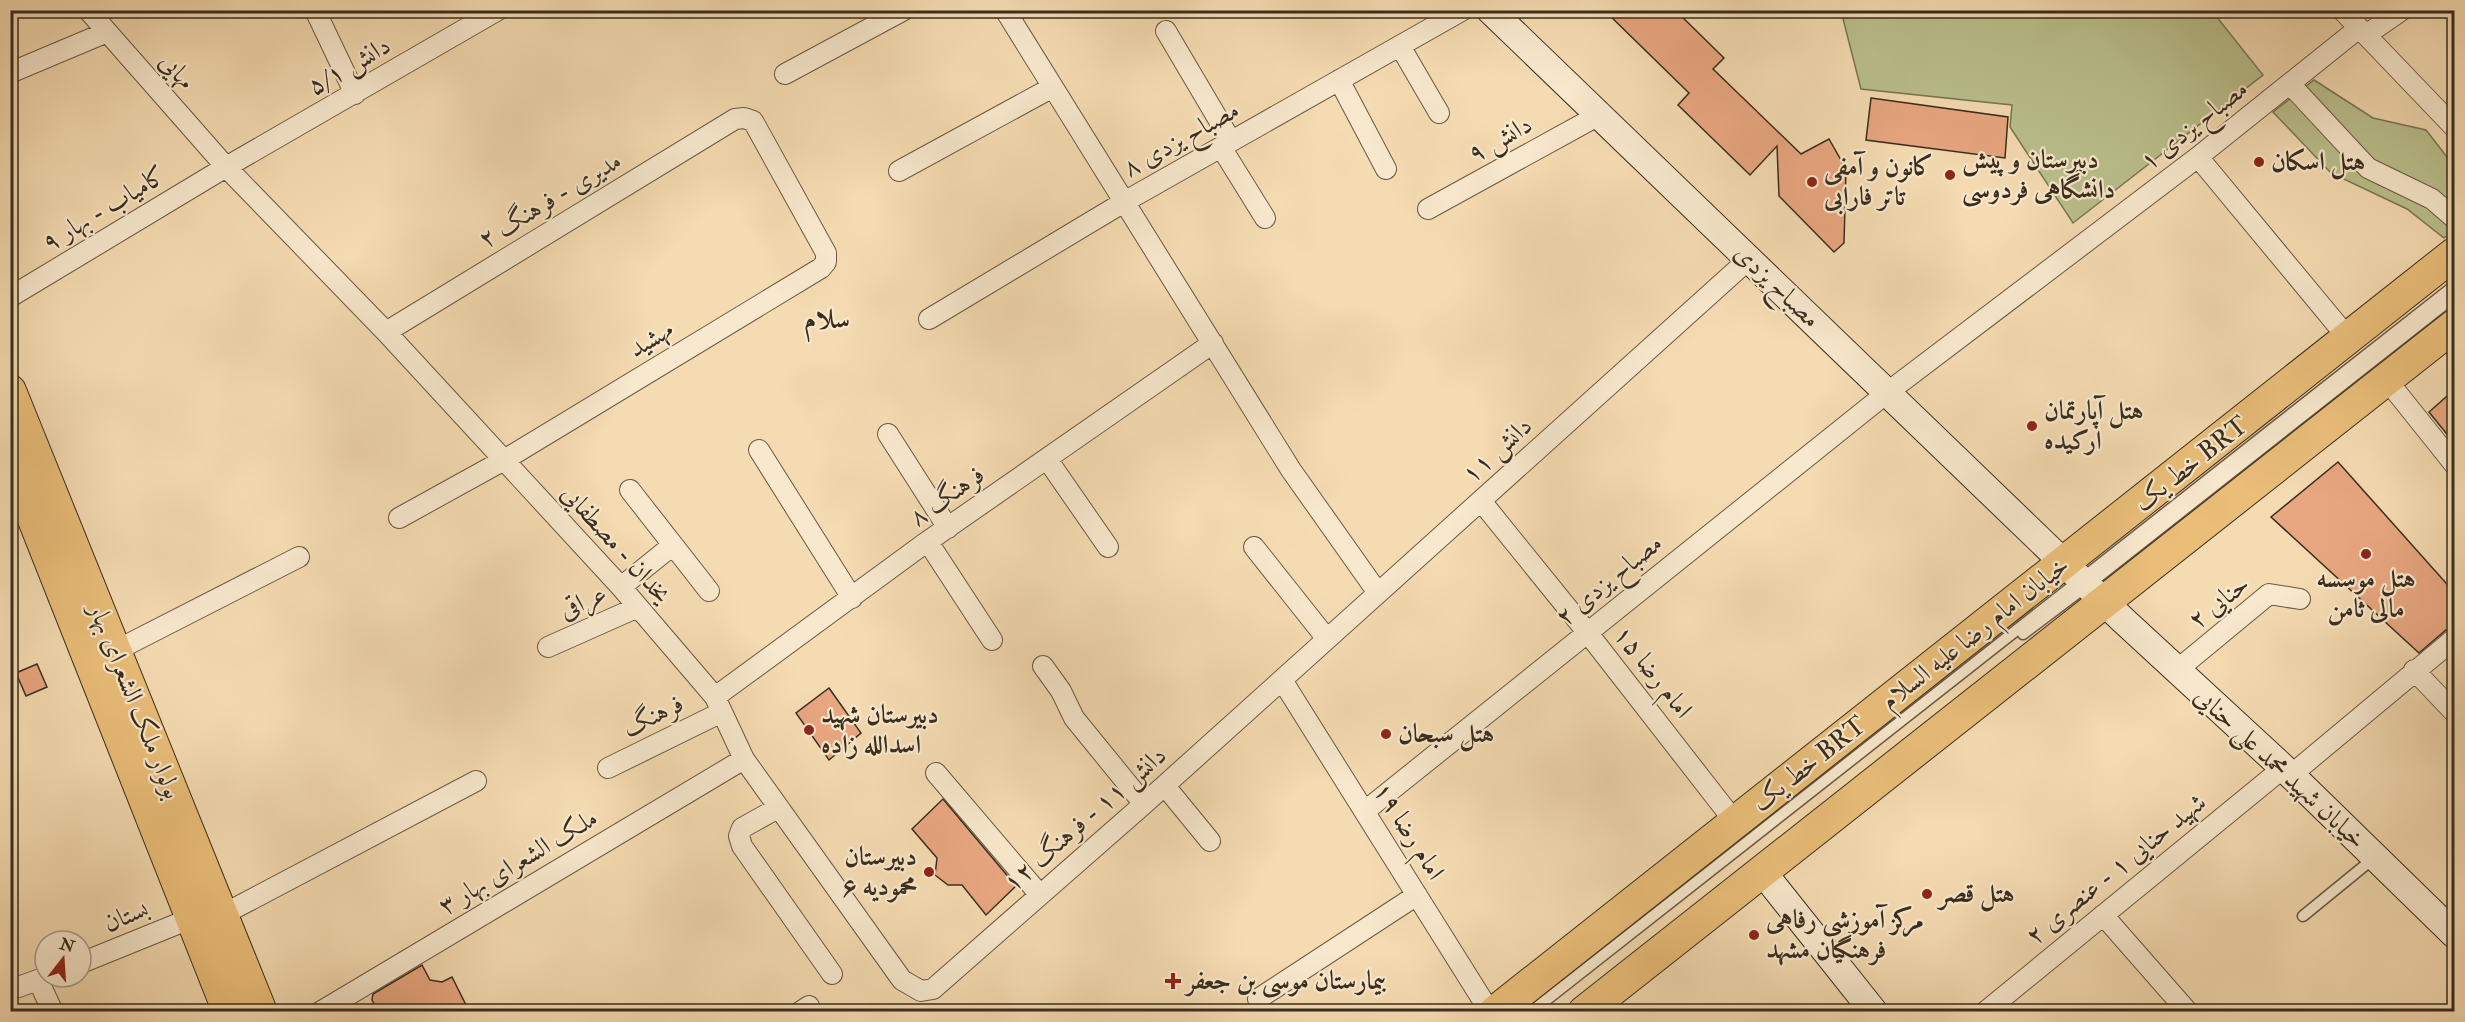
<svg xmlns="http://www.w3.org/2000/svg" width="2465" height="1022" font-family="'IM FELL Double Pica',Amiri,serif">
	<rect width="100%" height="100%" fill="#f5dbb2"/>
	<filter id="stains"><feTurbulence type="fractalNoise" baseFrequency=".00333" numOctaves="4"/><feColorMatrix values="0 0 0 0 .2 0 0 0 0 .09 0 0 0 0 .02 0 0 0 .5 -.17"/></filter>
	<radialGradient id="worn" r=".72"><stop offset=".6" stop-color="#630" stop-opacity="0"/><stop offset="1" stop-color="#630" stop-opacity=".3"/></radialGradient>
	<path fill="#bac08d" stroke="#7a7656" stroke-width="1.5" d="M 1841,11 L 2212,11 L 2263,75 L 2073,223 L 2010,127 L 2012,105 L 1861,89 Z
		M 2314,80 L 2373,118 L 2426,130 L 2454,166 L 2454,230 L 2444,238 L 2407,209 L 2331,173 L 2273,112 Z"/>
	<path fill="#e9a781" stroke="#3a2d1e" stroke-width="1.5" d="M 1604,10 L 1675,10 L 1724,58 L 1713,69 L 1801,154 L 1829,139 L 1846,169 L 1844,243 L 1834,252 L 1779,196 L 1777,146 L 1750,175 L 1678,105 L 1689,93 Z
		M 1871,98 L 2008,117 L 2005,158 L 1866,140 Z
		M 2454,390 L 2454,443 L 2429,412 Z
		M 2338,462 L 2454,592 L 2454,627 L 2446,630 L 2419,653 L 2271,517 Z
		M 37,664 L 47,687 L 26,696 L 16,673 Z
		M 829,688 L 861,733 L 829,760 L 796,713 Z
		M 943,799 L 1016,886 L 986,915 L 962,885 L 948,885 L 935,875 L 937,858 L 912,829 Z
		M 422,965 L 430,980 L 442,982 L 452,977 L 469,1011 L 378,1011 L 372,1000 L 373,994 Z"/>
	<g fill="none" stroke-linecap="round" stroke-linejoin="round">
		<defs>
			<path id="lane" d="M 2023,634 L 2088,585 L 2454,297
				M 2303,916 L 2374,858
				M 1531,1012 L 2454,286"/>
			<path id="street" d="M 88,10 L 226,167 L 386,332 L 621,587 L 715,697 L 744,759 L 902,980 L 921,991 L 933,989 L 1144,804 L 1749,259
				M 315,10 L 355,94
				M 1005,10 L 1291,470 L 1378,593
				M 2342,10 L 2454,127
				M 1166,31 L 1231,141
				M 2366,35 L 2402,10
				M 1400,46 L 1439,113
				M 12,72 L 107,32
				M 785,74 L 904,10
				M 1339,80 L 1386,169
				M 2290,84 L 2368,168 L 2432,199 L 2454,218
				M 1221,147 L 1265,218
				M 2198,157 L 2348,338
				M 899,171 L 1053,87
				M 1428,209 L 1599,115
				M 10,297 L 226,167 L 498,10
				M 929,319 L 1124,202 L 1463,10
				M 386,332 L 735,119 L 744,118 L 753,121 L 826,253 L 826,262 L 821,268 L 504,460 L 399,518
				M 2386,379 L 2454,464
				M 888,434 L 948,528
				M 759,450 L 852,598
				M 1047,459 L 1108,547
				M 630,490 L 709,591
				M 1481,501 L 1587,632 L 1735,822
				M 928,542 L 992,640
				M 1254,547 L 1327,639
				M 621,587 L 673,545
				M 548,647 L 638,607
				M 115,651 L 299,557
				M 1043,666 L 1061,691 L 1074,718 L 1144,804
				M 2177,670 L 2269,594 L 2300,599
				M 2414,670 L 2454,712
				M 1282,680 L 1490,1012
				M 715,697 L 921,546 L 1213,343
				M 608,768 L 722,712
				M 936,773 L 1040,895
				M 2291,775 L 2454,639
				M 1165,786 L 1210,841
				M 778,808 L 742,828 L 739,836 L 742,846 L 832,974
				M 1365,811 L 1888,392 L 2198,157 L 2359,28
				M 222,915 L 476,781
				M 2103,915 L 2188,1012
				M 81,963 L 192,918
				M 38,980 L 53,1012
				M 10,990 L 46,977
				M 1258,999 L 1417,895
				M 320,1012 L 744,759
				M 800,1012 L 809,1006
				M 1985,1012 L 2282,769"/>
			<path id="secondary" d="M 1490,10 L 2123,620 L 2291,775 L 2454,934
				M 1761,870 L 1874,1012"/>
			<path id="primary" d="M 10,391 L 261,1012
				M 10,459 L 229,1012
				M 1495,1012 L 2454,254
				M 1584,1012 L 2454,326"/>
		</defs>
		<use href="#lane" stroke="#695843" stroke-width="13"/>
		<use href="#street" stroke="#695843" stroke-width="22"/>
		<use href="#secondary" stroke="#3a2d1e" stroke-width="29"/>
		<use href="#primary" stroke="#3a2d1e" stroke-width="34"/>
		<use href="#lane" stroke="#f8e8cd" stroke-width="10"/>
		<use href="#street" stroke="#f8e8cd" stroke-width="20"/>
		<use href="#secondary" stroke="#f8e8cd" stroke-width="27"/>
		<use href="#primary" stroke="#eabe79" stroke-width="32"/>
	</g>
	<g fill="#8f2418" stroke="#f8e8cd" stroke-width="2">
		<circle cx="2259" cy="162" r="6"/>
		<circle cx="1950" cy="175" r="6"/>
		<circle cx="1812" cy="182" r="6"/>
		<circle cx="2032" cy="426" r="6"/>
		<circle cx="2366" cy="554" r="6"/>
		<circle cx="809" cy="730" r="6"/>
		<circle cx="1386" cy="734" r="6"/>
		<circle cx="929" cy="872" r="6"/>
		<circle cx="1927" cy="894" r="6"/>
		<circle cx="1754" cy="935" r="6"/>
		<path d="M1170 972h6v6h6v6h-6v6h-6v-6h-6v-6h6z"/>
	</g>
	<g text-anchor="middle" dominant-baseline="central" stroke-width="4.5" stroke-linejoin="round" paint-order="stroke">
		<g font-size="26" fill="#3a2d1e" stroke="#f8e8cd">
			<text transform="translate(349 66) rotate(-30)">دانش ۵/۱</text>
			<text transform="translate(177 71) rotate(48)">مهایی</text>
			<text transform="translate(2194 125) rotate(-38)">مصباح یزدی ۱</text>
			<text transform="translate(1181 139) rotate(-29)">مصباح یزدی ۸</text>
			<text transform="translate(1500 139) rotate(-29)">دانش ۹</text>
			<text transform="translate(550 200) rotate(-31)">مدیری - فرهنگ ۲</text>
			<text transform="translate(104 209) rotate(-31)">کامیاب - بهار ۹</text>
			<text transform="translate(1777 286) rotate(44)">مصباح یزدی</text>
			<text transform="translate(651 339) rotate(-31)">مهشید</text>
			<text transform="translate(1497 450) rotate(-42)">دانش ۱۱</text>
			<text transform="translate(2191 464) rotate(-38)">خط یک BRT</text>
			<text transform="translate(947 496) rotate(-35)">فرهنگ ۸</text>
			<text transform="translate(616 544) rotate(48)">یخدان - مصطفایی</text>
			<text transform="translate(1609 580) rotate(-39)">مصباح یزدی ۲</text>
			<text transform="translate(583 602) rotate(-24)">عراقی</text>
			<text transform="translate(2219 602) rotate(-38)">حنایی ۲</text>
			<text transform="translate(1975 633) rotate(-38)">خیابان امام رضا علیه السلام</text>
			<text transform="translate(1653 672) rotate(52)">امام رضا ۱۵</text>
			<text transform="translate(135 701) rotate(68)">بولوار ملک الشعرای بهار</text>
			<text transform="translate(653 716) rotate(-26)">فرهنگ</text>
			<text transform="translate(1809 764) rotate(-38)">خط یک BRT</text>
			<text transform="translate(2280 768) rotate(43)">خیابان شهید محمد علی حنایی</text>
			<text transform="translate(1085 819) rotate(-41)">دانش ۱۱ - فرهنگ ۱۲</text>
			<text transform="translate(1409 831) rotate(58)">امام رضا ۱۹</text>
			<text transform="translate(518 862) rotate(-31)">ملک الشعرای بهار ۳</text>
			<text transform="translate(2116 869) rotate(-39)">شهید حنایی ۱ - عنصری ۲</text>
			<text transform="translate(126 916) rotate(-22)">بستان</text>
		</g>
		<g font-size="26" font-weight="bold" fill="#3a2d1e" stroke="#f8e8cd" text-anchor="start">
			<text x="1962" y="160">دبیرستان و پیش<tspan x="1962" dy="30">دانشگاهی فردوسی</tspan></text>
			<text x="2271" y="162">هتل اسکان</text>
			<text x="1824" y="167">کانون و آمفی<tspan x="1824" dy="30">تاتر فارابی</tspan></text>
			<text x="2044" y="411">هتل آپارتمان<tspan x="2044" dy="30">ارکیده</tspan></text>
			<text x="2366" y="579" text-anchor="middle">هتل موسسه<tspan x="2366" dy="30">مالی ثامن</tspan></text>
			<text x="821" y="715">دبیرستان شهید<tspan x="821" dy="30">اسدالله زاده</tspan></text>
			<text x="1398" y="734">هتل سبحان</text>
			<text x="917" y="857" text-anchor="end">دبیرستان<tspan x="917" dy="30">محمودیه ۶</tspan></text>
			<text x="1939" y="894">هتل قصر</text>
			<text x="1766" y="920">مرکز آموزشی رفاهی<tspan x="1766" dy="30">فرهنگیان مشهد</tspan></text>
			<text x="1186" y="981">بیمارستان موسی بن جعفر</text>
		</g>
		<g font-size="27" font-weight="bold" fill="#3a2d1e" stroke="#f8e8cd">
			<text x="827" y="319">سلام</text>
		</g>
	</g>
	<rect width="2465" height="1022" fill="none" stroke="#f5dbb2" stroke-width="36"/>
	<rect x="12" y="12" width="2441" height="998" fill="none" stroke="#3a2d1e" stroke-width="3"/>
	<rect x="18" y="18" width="2429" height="986" fill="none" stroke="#3a2d1e" stroke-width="1.5"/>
	<g transform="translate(63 959) rotate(17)"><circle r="28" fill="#f8e8cd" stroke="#ac9d87" stroke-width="1.5"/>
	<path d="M0-4.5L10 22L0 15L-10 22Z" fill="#8f2418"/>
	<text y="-9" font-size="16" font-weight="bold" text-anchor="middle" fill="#3a2d1e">N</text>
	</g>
	<rect width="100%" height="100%" filter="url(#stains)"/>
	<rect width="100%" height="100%" fill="url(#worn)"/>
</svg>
